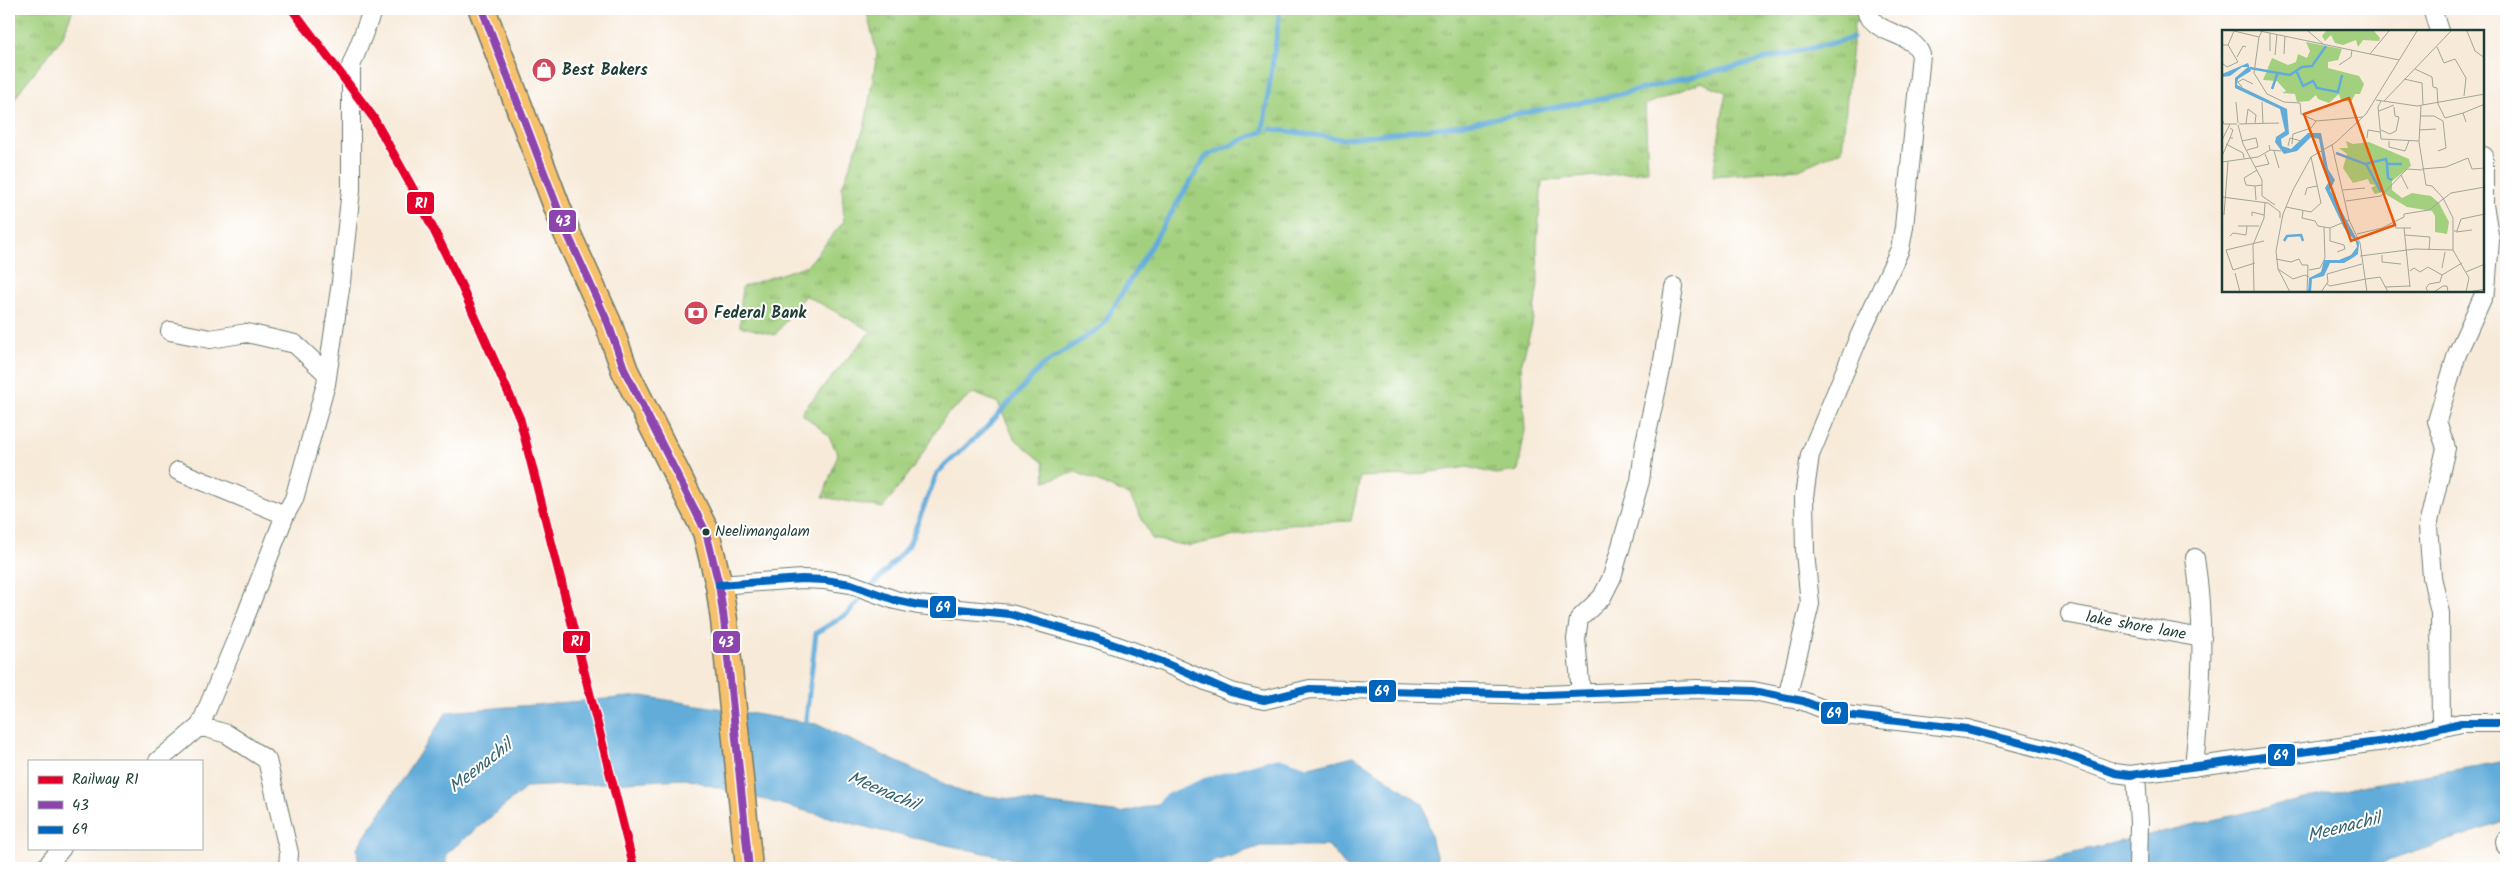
<svg xmlns="http://www.w3.org/2000/svg" width="2515" height="877" font-family="Kalam,sans-serif">
	<defs>
		<pattern id="grass-tufts" width="24" height="20" patternUnits="userSpaceOnUse" patternTransform="scale(1.25)"><rect width="24" height="20" fill="#a3d07e"/><path d="M3 7l-1-3M5 7V3M7 7l1-3M15 17l-1-3M17 17v-4M19 17l1-3" fill="none" stroke="#84aa68"/></pattern>
	</defs>
	<rect width="100%" height="100%" fill="#fff"/>
	<filter id="ink" filterUnits="userSpaceOnUse"><feTurbulence type="fractalNoise" baseFrequency=".02" numOctaves="2"/><feDisplacementMap in="SourceGraphic" scale="10" xChannelSelector="R" yChannelSelector="G"/><feConvolveMatrix kernelMatrix="1 2 1 2 8 2 1 2 1" color-interpolation-filters="sRGB"/></filter>
	<filter id="wash" filterUnits="userSpaceOnUse"><feTurbulence type="fractalNoise" baseFrequency=".0096" numOctaves="4" result="noise"/><feDisplacementMap in="SourceGraphic" scale="20" xChannelSelector="R" yChannelSelector="G"/><feGaussianBlur stdDeviation="1.12" result="paint"/><feColorMatrix in="noise" values="0 0 0 0 0 0 0 0 0 0 0 0 0 0 0 0 0 1.4 0 .05"/><feComposite in="paint" operator="in"/></filter>
	<g filter="url(#wash)">
		<rect width="100%" height="100%" fill="#f7ead9"/>
		<path fill="url(#grass-tufts)" stroke="#618659" d="M 9,9 L 73,9 L 62,38 L 23,86 L 9,108 Z
			M 866,9 L 1894,9 L 1854,23 L 1842,150 L 1799,169 L 1713,176 L 1726,92 L 1701,82 L 1645,105 L 1648,171 L 1542,181 L 1537,244 L 1538,284 L 1532,325 L 1521,365 L 1525,430 L 1518,471 L 1495,474 L 1468,467 L 1410,475 L 1360,477 L 1351,521 L 1289,524 L 1189,546 L 1152,539 L 1130,496 L 1076,472 L 1045,481 L 1044,463 L 1014,438 L 998,403 L 974,393 L 946,415 L 916,464 L 883,508 L 823,497 L 838,454 L 828,435 L 801,413 L 871,331 L 805,295 L 775,335 L 740,326 L 742,287 L 808,265 L 844,221 L 842,187 L 865,125 L 877,54 Z"/>
		<path fill="#62acda" stroke="#407487" d="M 642,696 L 816,724 L 964,793 L 1121,813 L 1354,756 L 1423,804 L 1439,868 L 1347,868 L 1329,846 L 1261,846 L 1195,868 L 1055,868 L 881,831 L 686,779 L 527,787 L 446,854 L 446,868 L 359,868 L 357,848 L 447,712 Z
			M 2506,761 L 2506,821 L 2367,868 L 1940,868 L 2044,859 L 2361,786 Z"/>
		<g fill="none" stroke-linecap="round" stroke-linejoin="round">
			<path stroke="#62acda" stroke-width="5" d="M 1271,129 L 1343,139 L 1452,126 L 1601,99 L 1853,38
				M 805,728 L 816,633 L 847,614 L 909,545 L 937,473 L 987,427 L 1042,366 L 1102,326 L 1206,156 L 1263,131 L 1280,9"/>
			<path stroke="#62acda" stroke-width="29" d="M 1173,807 L 1208,792 L 1278,772 L 1320,786"/>
		</g>
	</g>
	<g filter="url(#ink)">
		<g fill="none" stroke-linecap="round" stroke-linejoin="round">
			<defs>
				<path id="minor" d="M 2432,9 L 2439,31
					M 170,331 L 210,339 L 247,333 L 295,344 L 327,374
					M 178,471 L 285,515
					M 719,585 L 802,579 L 825,580 L 851,584 L 895,600 L 918,605 L 1010,614 L 1092,637 L 1160,661 L 1231,692 L 1264,700 L 1310,689 L 1544,695 L 1697,689 L 1753,691 L 1803,701 L 1836,714 L 1967,729 L 2064,754 L 2115,773 L 2130,775 L 2385,741 L 2461,723 L 2506,723
					M 2070,614 L 2202,638
					M 1581,693 L 1576,639 L 1579,619 L 1602,597 L 1612,577 L 1640,481 L 1645,442 L 1663,361 L 1674,287
					M 1787,698 L 1810,604 L 1805,552 L 1804,497 L 1810,455 L 1859,337 L 1900,249 L 1904,227 L 1921,55 C 1913,30 1873,37 1867,9
					M 200,726 L 227,734 L 267,760 L 289,853 L 288,868
					M 2441,728 L 2440,613 L 2432,577 L 2428,526 L 2446,448 L 2437,421 L 2457,354 L 2486,290 L 2490,240 L 2484,205 L 2484,156
					M 158,761 L 200,726 L 241,628 L 285,515 L 294,499 L 326,384 L 341,282 L 351,190 L 351,66 L 373,9
					M 2194,767 C 2201,695 2206,629 2195,558
					M 2136,775 L 2139,823 L 2138,868
					M 2505,841 L 2506,846
					M 45,868 L 62,848"/>
				<path id="primary" d="M 482,9 L 567,233 L 608,323 L 625,371 L 706,532 L 719,585 L 724,620 L 749,868"/>
			</defs>
			<use href="#minor" stroke="#6b7a6e" stroke-width="20"/>
			<use href="#primary" stroke="#6b7a6e" stroke-width="29"/>
			<use href="#minor" stroke="#fff" stroke-width="18"/>
			<use href="#primary" stroke="#f7c06c" stroke-width="26"/>
			<defs>
				<path id="rail" d="M 292,9 L 373,117 L 418,198 L 461,285 L 520,419 L 634,868"/>
			</defs>
			<use href="#rail" stroke="#1f3d34" stroke-width="5.5"/>
			<use href="#rail" stroke="#fff" stroke-width="4" stroke-dasharray="11" stroke-linecap="butt"/>
			<defs>
				<path id="bus-1" d="M 482,9 L 567,233 L 608,323 L 625,371 L 706,532 L 719,585 L 724,620 L 749,868"/>
				<path id="bus-2" d="M 719,585 L 802,579 L 825,580 L 851,584 L 895,600 L 918,605 L 1010,614 L 1092,637 L 1160,661 L 1231,692 L 1264,700 L 1310,689 L 1544,695 L 1697,689 L 1753,691 L 1803,701 L 1836,714 L 1967,729 L 2064,754 L 2115,773 L 2130,775 L 2385,741 L 2461,723 L 2506,723"/>
			</defs>
			<use href="#bus-1" stroke="#fff" stroke-width="11"/>
			<use href="#bus-2" stroke="#fff" stroke-width="11"/>
			<use href="#bus-1" stroke="#8e44ad" stroke-width="8"/>
			<use href="#bus-2" stroke="#0065bd" stroke-width="8"/>
			<defs>
				<path id="rail-1" d="M 292,9 L 373,117 L 418,198 L 461,285 L 520,419 L 634,868"/>
			</defs>
			<use href="#rail-1" stroke="#fff" stroke-width="12"/>
			<use href="#rail-1" stroke="#e4002b" stroke-width="9"/>
		</g>
	</g>
	<defs>
		<symbol id="shop-disc" viewBox="-11 -11 22 22"><circle r="9.5" fill="#d1495b" stroke="#fff"/><path d="M-5-2.5h2.3a2.7 3.5 0 0 1 5.4 0H5L5.5 6h-11ZM-1.5-2.5h3a1.5 2.3 0 0 0-3 0Z" fill="#fff"/></symbol>
		<symbol id="bank-disc" viewBox="-11 -11 22 22"><circle r="9.5" fill="#d1495b" stroke="#fff"/><path d="M-6-4H6V4H-6ZM0-2.3a2.3 2.3 0 1 0 0 4.6a2.3 2.3 0 1 0 0-4.6Z" fill="#fff"/></symbol>
	</defs>
	<g fill-rule="evenodd">
		<use href="#shop-disc" x="530" y="56" width="28" height="28"/>
		<use href="#bank-disc" x="682" y="299" width="28" height="28"/>
	</g>
	<circle fill="#1f3d34" stroke="#fff" stroke-width="2" cx="706" cy="532" r="4.5"/>
	<g text-anchor="middle" dominant-baseline="central" stroke-width="4" stroke-linejoin="round" paint-order="stroke">
		<g font-size="15" fill="#1f3d34" stroke="#fff" text-anchor="start">
			<text x="715" y="532">Neelimangalam</text>
		</g>
		<g font-size="16" font-weight="bold" fill="#1f3d34" stroke="#fff" text-anchor="start">
			<text x="562" y="70">Best Bakers</text>
			<text x="714" y="313">Federal Bank</text>
		</g>
		<g font-size="16" fill="#1f3d34" stroke="#fff">
			<text transform="translate(2136 626) rotate(10)">lake shore lane</text>
		</g>
		<g font-size="18" font-style="italic" fill="#36646e" stroke="#fff">
			<text transform="translate(481 767) rotate(-38)">Meenachil</text>
			<text transform="translate(883 792) rotate(23)">Meenachil</text>
			<text transform="translate(2344 828) rotate(-14)">Meenachil</text>
		</g>
	</g>
	<g transform="translate(2222 30)">
		<rect width="262" height="262" fill="#f7ead9"/>
		<path d="M 104,1 L 152,1 L 158,8 L 157,11 L 141,10 L 136,17 L 134,10 L 121,15 L 113,13 L 109,5 L 103,11 L 100,6 ZM 84,12 L 120,19 L 116,30 L 106,32 L 106,38 L 137,46 L 142,54 L 138,64 L 133,64 L 129,72 L 119,70 L 117,64 L 107,73 L 96,69 L 94,65 L 87,71 L 75,72 L 73,64 L 60,63 L 64,61 L 55,51 L 41,50 L 50,28 L 66,35 L 74,32 L 76,24 L 85,28 L 88,21 ZM 124,111 L 131,114 L 147,112 L 187,129 L 189,136 L 170,151 L 170,160 L 180,168 L 190,163 L 209,166 L 217,173 L 227,192 L 225,204 L 213,202 L 213,186 L 210,181 L 185,177 L 160,162 L 153,164 L 149,158 L 154,155 L 148,154 L 146,149 L 131,153 L 121,138 L 125,124 L 117,118 L 126,118 Z" fill="#a3d07e"/>
		<path d="M 26,33 L 29,41 L 16,49 L 15,55 L 65,79 L 67,104 L 59,109 L 60,116 L 69,119 L 86,103 L 99,103 L 106,139 L 113,150 L 108,160 L 137,213 L 136,224 L 132,227 L 122,233 L 108,233 L 102,246 L 90,249 L 89,262 L 86,262 L 87,248 L 99,242 L 102,230 L 117,230 L 129,225 L 135,217 L 134,212 L 122,198 L 103,158 L 108,150 L 103,142 L 97,109 L 89,107 L 75,121 L 62,124 L 53,112 L 54,107 L 63,101 L 58,79 L 13,58 L 13,48 L 26,37 L 20,37 L 8,46 L 0,47 L 0,44 Z" fill="#62acda"/>
		<path fill="none" stroke="#62acda" stroke-width="2.5" d="M 28,38 L 68,45 L 80,37 L 90,36 L 104,16M 75,42 L 81,56 L 91,51 L 95,58 L 116,62 L 120,45M 50,59 L 56,42M 114,123 L 143,134 L 164,129 L 165,134 L 180,134M 144,134 L 159,162M 165,134 L 166,148 L 170,150M 62,211 L 65,206 L 79,205 L 81,211"/>
		<path fill="none" stroke="#a1a597" stroke-width="1" d="M 38,1 L 177,30M 86,1 L 101,14M 245,1 L 253,21 L 263,28M 48,3 L 48,21M 37,7 L 32,43 L 45,64 L 62,72 L 78,73 L 79,84 L 94,91 L 141,87M 0,15 L 6,15 L 12,1 L 37,7 L 40,1M 215,17 L 222,33 L 233,29 L 244,48 L 242,66M 62,24 L 63,6M 148,24 L 167,1M 53,25 L 55,4M 15,27 L 21,16 L 24,17M 0,33 L 5,37 L 16,32 L 6,15M 117,35 L 129,27 L 130,20M 193,39 L 210,47 L 211,57 L 215,58 L 216,74 L 223,88 L 241,83M 182,49 L 200,53 L 201,75M 20,57 L 16,52 L 21,49 L 31,54M 154,70 L 195,76 L 263,64M 159,71 L 156,77 L 159,109 L 197,111M 162,71 L 229,1M 14,72 L 16,93M 40,72 L 41,93M 199,76 L 197,112 L 204,155 L 210,156 L 221,168 L 231,188 L 231,220 L 247,248 L 244,262M 157,81 L 172,75M 199,86 L 212,86 L 221,91 L 224,118 L 216,121M 0,89 L 2,94 L 15,94M 244,92 L 241,83 L 263,74M 17,94 L 57,93M 24,94 L 26,79 L 34,85 L 33,93M 16,95 L 21,114 L 40,150 L 40,166 L 53,175M 8,98 L 11,100 L 8,108 L 11,108M 159,100 L 168,104 L 174,101 L 177,87 L 173,86 L 172,77M 197,100 L 214,99M 145,108 L 146,100 L 158,102M 0,110 L 8,94M 20,111 L 34,108 L 36,117 L 25,120M 167,111 L 167,117 L 183,121 L 187,111M 4,114 L 21,123 L 22,128M 70,114 L 71,104 L 89,98 L 94,91M 47,115 L 48,120 L 59,121M 110,115 L 127,190 L 138,213 L 145,262M 66,116 L 68,108 L 79,111M 52,121 L 57,138M 0,126 L 8,108M 0,132 L 36,127 L 48,120M 33,137 L 47,134 L 43,124M 200,139 L 224,137 L 246,128 L 250,139 L 263,138M 179,145 L 186,159M 33,156 L 24,155 L 22,148 L 35,140M 121,160 L 143,158M 83,165 L 85,158 L 95,156M 0,167 L 46,173 L 58,182 L 58,188M 34,170 L 33,156 L 40,155M 124,171 L 159,166 L 185,139 L 200,140M 64,177 L 89,182 L 99,173 L 89,127M 81,181 L 80,188 L 93,191 L 96,196 L 108,198 L 127,190M 2,185 L 6,132M 30,186 L 30,182 L 42,185M 172,190 L 174,198 L 189,198M 16,196 L 37,196M 108,198 L 108,211 L 122,215 L 123,219 L 115,222M 182,198 L 188,257M 232,201 L 235,201 L 239,189 L 263,184M 234,202 L 250,200M 135,204 L 160,198 L 182,187 L 182,184 L 207,180 L 229,163 L 263,157M 183,205 L 208,207 L 207,220M 8,206 L 11,203 L 24,205 L 25,196M 160,225 L 160,232 L 179,234M 138,226 L 193,219 L 231,220M 54,229 L 69,232 L 77,229 L 80,235 L 86,235 L 85,262M 33,233 L 11,240 L 4,220 L 42,211M 220,238 L 223,222M 56,239 L 71,249 L 83,245 L 87,247M 87,240 L 98,238 L 103,228 L 102,197M 188,241 L 192,238 L 198,242 L 206,237 L 220,245M 244,242 L 263,234M 13,243 L 18,262M 144,249 L 158,247 L 166,262M 105,254 L 108,256 L 144,249M 163,257 L 188,256M 32,262 L 31,215 L 42,188 L 43,173M 68,262 L 56,239 L 54,221 L 61,184 L 71,160 L 89,127 L 113,113 L 144,84 L 195,1M 99,262 L 106,252 L 105,244 L 140,234M 206,262 L 204,258 L 207,254 L 218,252 L 220,245 L 240,233M 212,262 L 221,256 L 225,256 L 226,262M 247,262 L 263,259"/>
		<path fill="#e8590c" fill-opacity="0.15" stroke="#e8590c" stroke-width="2.5" d="M 127,68 L 173,195 L 129,211 L 82,84 Z"/>
		<rect width="262" height="262" fill="none" stroke="#1f3d34" stroke-width="2.5"/>
	</g>
	<g stroke="#fff" stroke-width="2">
		<rect x="406" y="191" width="29" height="24" rx="5" fill="#e4002b"/>
		<rect x="548" y="209" width="29" height="24" rx="5" fill="#8e44ad"/>
		<rect x="929" y="595" width="28" height="24" rx="5" fill="#0065bd"/>
		<rect x="562" y="630" width="29" height="24" rx="5" fill="#e4002b"/>
		<rect x="712" y="630" width="29" height="24" rx="5" fill="#8e44ad"/>
		<rect x="1368" y="679" width="29" height="24" rx="5" fill="#0065bd"/>
		<rect x="1820" y="701" width="29" height="24" rx="5" fill="#0065bd"/>
		<rect x="2267" y="743" width="29" height="24" rx="5" fill="#0065bd"/>
	</g>
	<g font-size="14" text-anchor="middle" font-weight="bold" fill="#fff">
		<text x="421" y="208">R1</text>
		<text x="563" y="226">43</text>
		<text x="943" y="612">69</text>
		<text x="577" y="646">R1</text>
		<text x="726" y="647">43</text>
		<text x="1382" y="696">69</text>
		<text x="1834" y="718">69</text>
		<text x="2281" y="760">69</text>
	</g>
	<rect width="2515" height="877" fill="none" stroke="#fff" stroke-width="30"/>
	<rect x="28" y="760" width="175" height="90" fill="#ffffff" stroke="#a5b1ae"/>
	<rect x="38" y="776" width="25" height="8" fill="#e4002b" stroke="#a5b1ae"/>
	<text x="72" y="784" font-size="15" fill="#1f3d34">Railway R1</text>
	<rect x="38" y="801" width="25" height="8" fill="#8e44ad" stroke="#a5b1ae"/>
	<text x="72" y="810" font-size="15" fill="#1f3d34">43</text>
	<rect x="38" y="826" width="25" height="8" fill="#0065bd" stroke="#a5b1ae"/>
	<text x="72" y="834" font-size="15" fill="#1f3d34">69</text>
</svg>
